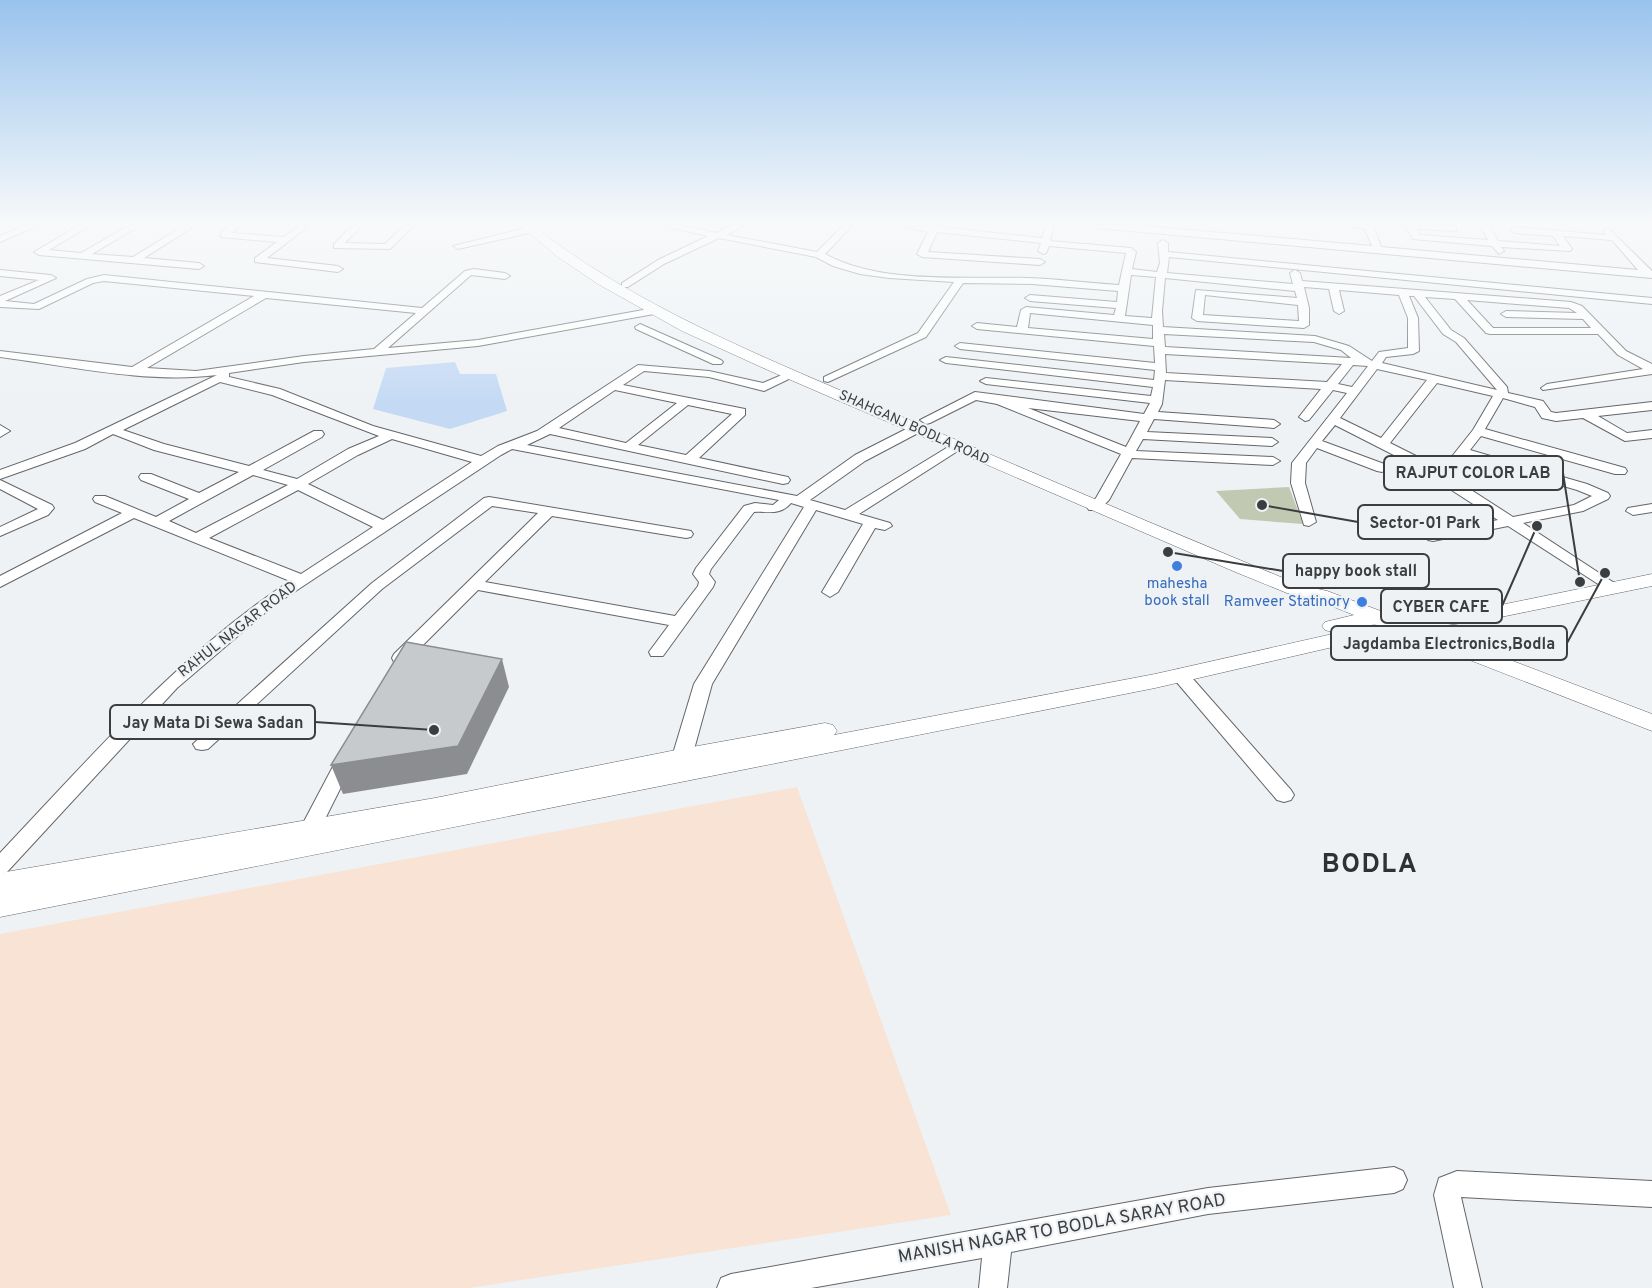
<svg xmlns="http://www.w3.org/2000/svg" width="1652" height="1288" font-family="Overpass,sans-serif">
	<rect width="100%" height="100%" fill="#eef2f5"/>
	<path fill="#f8e3d5" d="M 797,787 L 951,1215 L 469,1288 L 0,1288 L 0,934 Z"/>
	<path fill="#c1c9b2" d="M 1289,487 L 1303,524 L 1240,519 L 1216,491 Z"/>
	<path fill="#c3d9f4" d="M 455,362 L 460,374 L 496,374 L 507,411 L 450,429 L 373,409 L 386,368 Z"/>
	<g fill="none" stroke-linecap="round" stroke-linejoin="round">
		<defs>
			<path id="minor" d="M 26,225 L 39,225 L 0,242 L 0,236 Z
				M 80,225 L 91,225 L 49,250 L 81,253 L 130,225 L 141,225 L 92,254 L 133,257 L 185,225 L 196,225 L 144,258 L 199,263 L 204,266 L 199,269 L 39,255 L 34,252 Z
				M 231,225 L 241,225 L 232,233 L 284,237 L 300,225 L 310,225 L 267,258 L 338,266 L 343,269 L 338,272 L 255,262 L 255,258 L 277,242 L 221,237 L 221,233 Z
				M 353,225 L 362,225 L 345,243 L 385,244 L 405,225 L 414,225 L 390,249 L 334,248 L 334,244 Z
				M 659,225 L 679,225 L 717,233 L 732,225 L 744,225 L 727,235 L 817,252 L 844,225 L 853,225 L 825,254 C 881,285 965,276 1028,278 C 1058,279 1089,283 1119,285 L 1126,253 L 1049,246 L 1046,253 L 1043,254 L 1038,251 L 1041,243 L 937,232 L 928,252 L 1040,259 L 1045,262 L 1040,265 L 922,257 L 917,254 L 928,232 L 905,227 L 940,225 L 939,227 L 1042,238 L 1046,225 L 1054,225 L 1050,241 L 1131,248 L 1136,252 L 1132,269 L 1157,272 L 1160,263 L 1158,243 L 1163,240 L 1168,243 L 1168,252 L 1652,298 L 1652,304 L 1169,257 L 1167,273 L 1293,284 L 1290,273 L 1295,270 L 1300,273 L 1302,281 L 1571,302 L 1582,306 L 1626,351 L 1652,364 L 1652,374 L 1543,390 L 1541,388 L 1547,384 L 1643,369 L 1618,355 L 1598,334 L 1490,334 L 1486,333 L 1455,299 L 1425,297 L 1451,330 L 1464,338 L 1507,387 L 1508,393 L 1543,401 L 1551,412 L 1556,413 L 1652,402 L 1652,410 L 1598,416 L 1627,433 L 1652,430 L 1652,438 L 1625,441 L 1583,418 L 1556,421 L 1542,418 L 1535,407 L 1503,398 L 1485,429 L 1625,468 L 1627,471 L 1625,474 L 1615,474 L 1481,436 L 1470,450 L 1587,484 L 1608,493 L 1610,496 L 1608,499 L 1583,511 L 1523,523 L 1622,588 L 1614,593 L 1609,591 L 1508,526 L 1433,541 L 1428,540 L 1426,537 L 1428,534 L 1498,520 L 1439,482 L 1437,477 L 1335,425 L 1322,441 L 1387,465 L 1389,468 L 1382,472 L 1377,471 L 1317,448 L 1306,463 L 1305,483 L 1316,522 L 1309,526 L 1304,525 L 1291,483 L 1292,463 L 1347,393 L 1333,390 L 1309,420 L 1305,421 L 1299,417 L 1321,389 L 1165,380 L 1162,404 L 1158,412 L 1274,420 L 1280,424 L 1274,428 L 1154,419 L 1147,432 L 1272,438 L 1278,442 L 1272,446 L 1143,439 L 1136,451 L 1273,457 L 1280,461 L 1273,465 L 1132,458 L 1109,500 L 1099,510 L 1089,510 L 1087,507 L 1096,498 L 1121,454 L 997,404 L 976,400 L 930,423 L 926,424 L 920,420 L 975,392 L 1144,414 L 1150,403 L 986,384 L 980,381 L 986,378 L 1151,396 L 1153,387 L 946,363 L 940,360 L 946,357 L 1154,380 L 1155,370 L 960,349 L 955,346 L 960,343 L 1155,363 L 1154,346 L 977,329 L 972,326 L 977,323 L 1017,327 L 1021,310 L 1026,307 L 1114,315 L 1116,308 L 1030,301 L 1025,298 L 1030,295 L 1117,302 L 1118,291 L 1032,284 L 963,283 L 926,337 L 828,382 L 824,381 L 824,377 L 918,333 L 954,282 L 889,278 L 860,274 L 833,266 L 816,257 L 719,238 L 664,264 L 628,287 L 622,287 L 622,283 L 658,260 L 708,236 ZM 1131,275 L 1156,277 L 1152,318 L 1125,316 ZM 1165,278 L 1295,291 L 1297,298 L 1196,290 L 1192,318 L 1197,321 L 1304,328 L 1309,325 L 1309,308 L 1304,287 L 1329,289 L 1334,311 L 1339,314 L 1344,311 L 1339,290 L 1399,295 L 1408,318 L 1408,348 L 1379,352 L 1372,361 L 1349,346 L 1315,336 L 1163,327 L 1162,311 ZM 1205,295 L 1298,305 L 1299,321 L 1203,315 ZM 1409,296 L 1414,296 L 1443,334 L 1456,342 L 1497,390 L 1382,363 L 1386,357 L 1413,354 L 1419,351 L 1418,318 ZM 1467,300 L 1569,308 L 1577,313 L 1506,311 L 1501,314 L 1506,317 L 1583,319 L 1591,328 L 1493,328 ZM 1030,313 L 1153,325 L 1153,339 L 1028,328 ZM 1164,334 L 1314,342 L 1341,350 L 1351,358 L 1165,347 ZM 1165,354 L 1342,364 L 1327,382 L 1166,373 ZM 1353,365 L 1368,366 L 1352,387 L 1338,384 ZM 1377,369 L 1427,380 L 1381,438 L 1340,418 ZM 1437,383 L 1493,396 L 1473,430 L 1442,469 L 1390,443 ZM 1028,408 L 1140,421 L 1126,447 ZM 1465,457 L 1577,490 L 1592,496 L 1574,505 L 1513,517 L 1451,477 Z
				M 1093,225 L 1131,225 L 1372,246 L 1365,229 L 1343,225 L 1373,225 L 1381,247 L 1638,270 L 1612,240 L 1563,236 L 1572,249 L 1570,251 L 1501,247 L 1504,251 L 1499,254 L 1492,246 L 1413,239 L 1407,228 L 1401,225 L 1453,226 L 1456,227 L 1456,231 L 1417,229 L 1420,235 L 1488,240 L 1480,225 L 1489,225 L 1498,241 L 1560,246 L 1553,236 L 1515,233 L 1511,230 L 1515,227 L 1606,235 L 1604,231 L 1608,228 L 1652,271 L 1652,278 L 1097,228 Z
				M 530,227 L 533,228 L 533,232 L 458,249 L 453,246 Z
				M 474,269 L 505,273 L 510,276 L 505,279 L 471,275 L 388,348 L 478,340 L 654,308 L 659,311 L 654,314 L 478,346 L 304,362 L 229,373 L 229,377 L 280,389 L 373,426 L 481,456 L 498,446 L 537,431 L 638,365 L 709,371 L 763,383 L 791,371 L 797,374 L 795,376 L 764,391 L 709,377 L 644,371 L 623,385 L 745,409 L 745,415 L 699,458 L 788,477 L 790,480 L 788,483 L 783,484 L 550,434 L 527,445 L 797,496 L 855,455 L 912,426 L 920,426 L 922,429 L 920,432 L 865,461 L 810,500 L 845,510 L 953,444 L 963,444 L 964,447 L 859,514 L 890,523 L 892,526 L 885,530 L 875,528 L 838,592 L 830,597 L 822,592 L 863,524 L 816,510 L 712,684 L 687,775 L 680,777 L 673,775 L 671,770 L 672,757 L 694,684 L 804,507 L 791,503 C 780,516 769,511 754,512 L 711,569 L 709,574 L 715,582 L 713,587 L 663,656 L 651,656 L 649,652 L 669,625 L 478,590 L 406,662 L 394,662 L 392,658 L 394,654 L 538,513 L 492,506 L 382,589 L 208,749 L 202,750 L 196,749 L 193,744 L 372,583 L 484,498 L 489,497 L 691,531 L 693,534 L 691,537 L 686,538 L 552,516 L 485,582 L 675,616 L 698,586 L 699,582 L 693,574 L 696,568 L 744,506 L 755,503 L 773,505 L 779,500 L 512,449 L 501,455 L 273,606 L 177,688 L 7,872 L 0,874 L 0,853 C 91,757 179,654 290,581 L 134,518 L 0,587 L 0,576 L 122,513 L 95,502 L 93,499 L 95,496 L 105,496 L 156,517 L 189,499 L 141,480 L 139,477 L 141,474 L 151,474 L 199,493 L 239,472 L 154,450 L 113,434 L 85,449 L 0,479 L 0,470 L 75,443 L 217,375 C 148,384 69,366 0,357 L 0,351 L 132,367 L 254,296 L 104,281 L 93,283 L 39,309 L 0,307 L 0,296 L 39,280 L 0,276 L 0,270 L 51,275 L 56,278 L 5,301 L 34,304 L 87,279 L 104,275 L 422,308 L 465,271 ZM 266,298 L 416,313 L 374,349 L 304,356 L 196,371 L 147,368 ZM 220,382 L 272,395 L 379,436 L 348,449 L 297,479 L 263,470 L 322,437 L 324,434 L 322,431 L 314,431 L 249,466 L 164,444 L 123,430 ZM 615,390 L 677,403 L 626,443 L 559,428 ZM 688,405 L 732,414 L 686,455 L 638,445 ZM 392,439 L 472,462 L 383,520 L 308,484 L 358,455 ZM 253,475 L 288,485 L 196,533 L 169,521 ZM 298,490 L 373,527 L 301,574 L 209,538 Z
				M 640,324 L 721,360 L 723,362 L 721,364 L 713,364 L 636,329 L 635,327 Z
				M 0,425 L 10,431 L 0,437 Z
				M 0,480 L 52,505 L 54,508 L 48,515 L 0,536 L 0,527 L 38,509 L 0,489 Z
				M 1652,504 L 1652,512 L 1633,515 L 1626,511 L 1628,508 Z
				M 1180,669 L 1186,671 L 1291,790 L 1294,795 L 1291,800 L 1284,802 L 1277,800 L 1174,679 L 1171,675 L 1174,671 Z
				M 347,750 L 354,752 L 356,757 L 320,829 L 317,834 L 310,837 L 303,834 L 300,829 L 338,757 L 340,752 Z
				M 1394,1167 L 1403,1171 L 1407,1180 L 1403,1189 L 1394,1193 L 1208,1214 L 1011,1252 L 1007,1288 L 979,1288 L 982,1258 L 811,1288 L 717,1288 L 721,1278 L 731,1274 L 1208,1188 Z
				M 1457,1171 L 1652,1181 L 1652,1207 L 1461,1197 L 1482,1288 L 1454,1288 L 1434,1195 L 1439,1178 Z"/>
			<path id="major" d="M 520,225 L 532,225 C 636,306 752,352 872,404 C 997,457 1121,511 1247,563 L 1300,585 L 1327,591 L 1402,619 L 1491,607 L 1652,574 L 1652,586 L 1491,619 L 1426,628 L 1652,714 L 1652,731 L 1398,632 L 1155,688 L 0,917 L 0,895 L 21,891 L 0,895 L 0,873 L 435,798 L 681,749 L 825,723 L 833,725 L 837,731 L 834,735 L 1155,674 L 1377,624 L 1332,632 L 1325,630 L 1322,626 L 1325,622 L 1354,615 L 1314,599 L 1287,593 L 1233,571 L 770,371 L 682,331 L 598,284 L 558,257 Z"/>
		</defs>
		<use href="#minor" stroke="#636669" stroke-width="2"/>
		<use href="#major" stroke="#636669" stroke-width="1"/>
		<use href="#minor" fill="#fff" fill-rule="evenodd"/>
		<use href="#major" fill="#fff" fill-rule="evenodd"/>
	</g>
	<path fill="#8b8d90" d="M 502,659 L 509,687 L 467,774 L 343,794 L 331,765 Z"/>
	<path fill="#c6cacd" stroke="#8b8d90" stroke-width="1.5" d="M 406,642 L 502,659 L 458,746 L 331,765 Z"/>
	<linearGradient id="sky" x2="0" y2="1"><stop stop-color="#99c3ed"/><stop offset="0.55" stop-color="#f7f9fa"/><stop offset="1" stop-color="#f7f9fa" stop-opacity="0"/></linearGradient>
	<rect width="1652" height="406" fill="url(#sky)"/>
	<g fill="#3f7fe0" stroke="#eef2f5" stroke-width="2">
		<circle cx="1177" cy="566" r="6"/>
		<circle cx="1362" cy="602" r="6"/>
	</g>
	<g text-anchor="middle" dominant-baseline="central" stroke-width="4.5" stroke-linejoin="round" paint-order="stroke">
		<g font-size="14" fill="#3c3d3f" stroke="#eef2f5">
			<text transform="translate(914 428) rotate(24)">SHAHGANJ BODLA ROAD</text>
		</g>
		<g font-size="15" fill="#366cbe" stroke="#eef2f5">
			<text x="1177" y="584">mahesha<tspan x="1177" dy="17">book stall</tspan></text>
			<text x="1350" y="602" text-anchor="end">Ramveer Statinory</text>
		</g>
		<g font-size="15" fill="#3c3d3f" stroke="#eef2f5">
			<text transform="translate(238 630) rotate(-38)">RAHUL NAGAR ROAD</text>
		</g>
		<g font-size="18" fill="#3c3d3f" stroke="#eef2f5">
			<text transform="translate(1062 1229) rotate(-10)">MANISH NAGAR TO BODLA SARAY ROAD</text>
		</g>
		<g font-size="26" font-weight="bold" letter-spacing="1.5" fill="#2f3235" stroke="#eef2f5">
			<text x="1370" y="865">BODLA</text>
		</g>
	</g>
	<path fill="none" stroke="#3c3d3f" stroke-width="2" d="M1580 582L1563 473M1262 505L1358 522M1168 552L1283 571M1537 526L1502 606M1605 573L1567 643M434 730L315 722"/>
	<g fill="#3c3d3f" stroke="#eef2f5" stroke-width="2">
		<circle cx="1580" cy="582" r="6"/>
		<circle cx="1262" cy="505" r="6"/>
		<circle cx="1168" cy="552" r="6"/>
		<circle cx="1537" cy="526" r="6"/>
		<circle cx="1605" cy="573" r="6"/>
		<circle cx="434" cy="730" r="6"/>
	</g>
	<g fill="#eef2f5" stroke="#3c3d3f" stroke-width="2">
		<rect x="1384" y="456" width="179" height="34" rx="6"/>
		<rect x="1358" y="505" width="135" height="34" rx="6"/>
		<rect x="1283" y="554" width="146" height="34" rx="6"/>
		<rect x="1381" y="589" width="121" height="34" rx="6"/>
		<rect x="1331" y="626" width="236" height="34" rx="6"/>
		<rect x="110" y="705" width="205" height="34" rx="6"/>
	</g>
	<g font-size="16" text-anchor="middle" font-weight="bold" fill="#3c3d3f">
		<text x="1473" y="478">RAJPUT COLOR LAB</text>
		<text x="1425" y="528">Sector-01 Park</text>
		<text x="1356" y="576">happy book stall</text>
		<text x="1441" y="612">CYBER CAFE</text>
		<text x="1449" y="649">Jagdamba Electronics,Bodla</text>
		<text x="213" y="728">Jay Mata Di Sewa Sadan</text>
	</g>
</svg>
